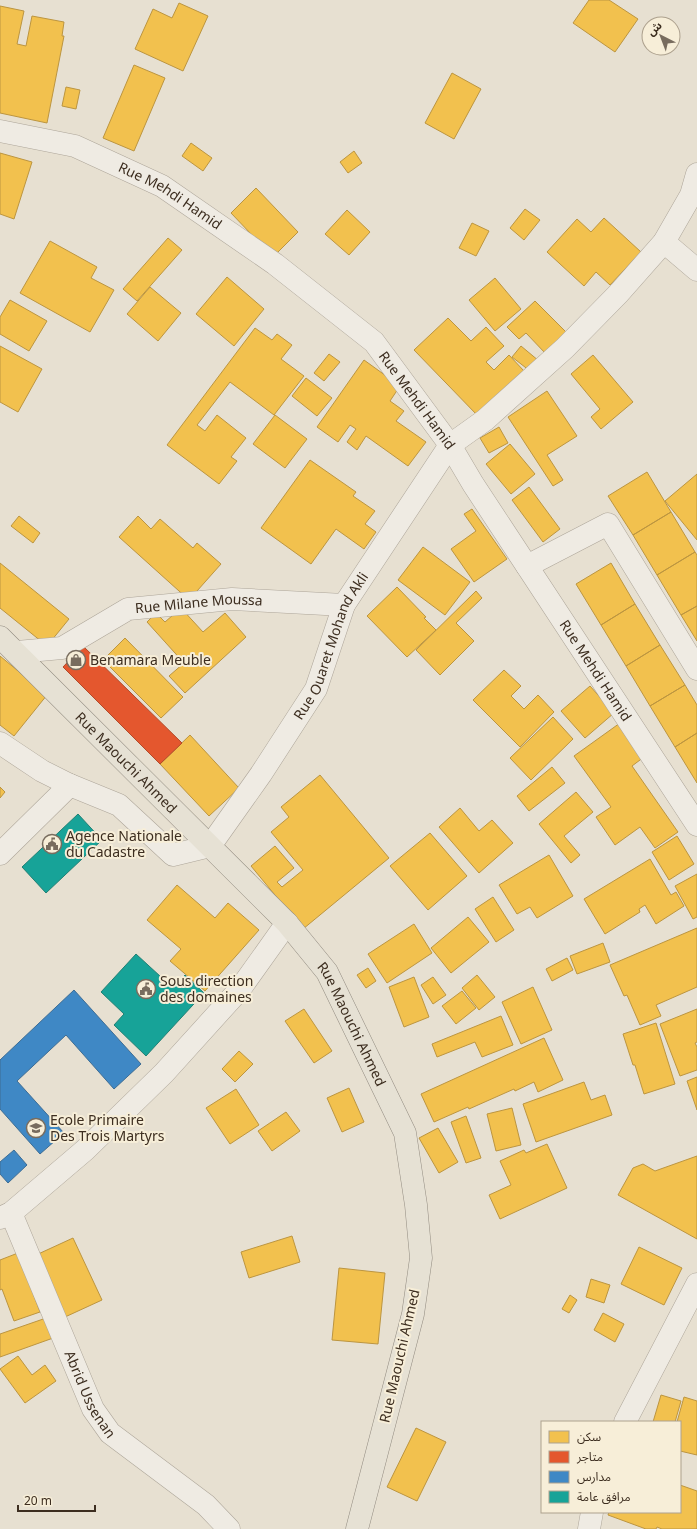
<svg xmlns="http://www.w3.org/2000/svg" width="697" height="1529" font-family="Georgia,'Noto Sans Arabic',serif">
	<rect width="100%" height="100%" fill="#e7e0d1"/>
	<path fill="#f2c14e" stroke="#bc9540" d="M 589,0 L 609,0 L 638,19 L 615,52 L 573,23 Z
		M 179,3 L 208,16 L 183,71 L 135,49 L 153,9 L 172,18 Z
		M 0,6 L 24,11 L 17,44 L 26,46 L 32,16 L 64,22 L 62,36 L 64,36 L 47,123 L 0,113 Z
		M 134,65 L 165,78 L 134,151 L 103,138 Z
		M 452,73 L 481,89 L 454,139 L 425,123 Z
		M 66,87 L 80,90 L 76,109 L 62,106 Z
		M 191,143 L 212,158 L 203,171 L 182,156 Z
		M 354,151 L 362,163 L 348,173 L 340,162 Z
		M 0,153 L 32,162 L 14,219 L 0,214 Z
		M 256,188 L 298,232 L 273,257 L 231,213 Z
		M 525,209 L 540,220 L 524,240 L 510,228 Z
		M 347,210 L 370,232 L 349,255 L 325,234 Z
		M 604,218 L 641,252 L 610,285 L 596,272 L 584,286 L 547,252 L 577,219 L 591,232 Z
		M 472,223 L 489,231 L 476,256 L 459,248 Z
		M 168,238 L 182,250 L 137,301 L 123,289 Z
		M 50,241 L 97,267 L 91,278 L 114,290 L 90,332 L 20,293 Z
		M 227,277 L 264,309 L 234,346 L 196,314 Z
		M 495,278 L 521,309 L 495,331 L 469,300 Z
		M 150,287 L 181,313 L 158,341 L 127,314 Z
		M 10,300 L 47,321 L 29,351 L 0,334 L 0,317 Z
		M 535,301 L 567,333 L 546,354 L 526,333 L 519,339 L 507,327 Z
		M 448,318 L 471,341 L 486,327 L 504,346 L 486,362 L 494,370 L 509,355 L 524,371 L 478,416 L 414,350 Z
		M 255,328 L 272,340 L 277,334 L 292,345 L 281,359 L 304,376 L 274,415 L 230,382 L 197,425 L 205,431 L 217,415 L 246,438 L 231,457 L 237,461 L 219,484 L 167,445 Z
		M 0,346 L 42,369 L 18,412 L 0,402 Z
		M 521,346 L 539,361 L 530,371 L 512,357 Z
		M 329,354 L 340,362 L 324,381 L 314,373 Z
		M 593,355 L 633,402 L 601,429 L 591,417 L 600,409 L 571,374 Z
		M 364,360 L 400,386 L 390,401 L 404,411 L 396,421 L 426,442 L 408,466 L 366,436 L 357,450 L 347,442 L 356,429 L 350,425 L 338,442 L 317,427 Z
		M 306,378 L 332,398 L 317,416 L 292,396 Z
		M 547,391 L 577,436 L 547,455 L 563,480 L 553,486 L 508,417 Z
		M 275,415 L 307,439 L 285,468 L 253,444 Z
		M 499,427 L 508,443 L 489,453 L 480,438 Z
		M 510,444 L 535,474 L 511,494 L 486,464 Z
		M 310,460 L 356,492 L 353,496 L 375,511 L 365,524 L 376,532 L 364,549 L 336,529 L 311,564 L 261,528 Z
		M 647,472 L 671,512 L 633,535 L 608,496 Z
		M 697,474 L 697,540 L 665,501 Z
		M 529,487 L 560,529 L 543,542 L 512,500 Z
		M 472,509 L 507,559 L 474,582 L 451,549 L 476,531 L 464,514 Z
		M 671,512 L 695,552 L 657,575 L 633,535 Z
		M 19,516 L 40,533 L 33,543 L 11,526 Z
		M 138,516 L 151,529 L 160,519 L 193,548 L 197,543 L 221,564 L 189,600 L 119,537 Z
		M 423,547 L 470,582 L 445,615 L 398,580 Z
		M 695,552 L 697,555 L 697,606 L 681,615 L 657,575 Z
		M 0,563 L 69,619 L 47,646 L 0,608 Z
		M 611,563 L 635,604 L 601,625 L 576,584 Z
		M 397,587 L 426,617 L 424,618 L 436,630 L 407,657 L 367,616 Z
		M 476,591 L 482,598 L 456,623 L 474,641 L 440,675 L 416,650 Z
		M 635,604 L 660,645 L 626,666 L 601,625 Z
		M 697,606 L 697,641 L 681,615 Z
		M 181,608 L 203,632 L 225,613 L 246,637 L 185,693 L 169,676 L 184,663 L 147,622 L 156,613 L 165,622 Z
		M 125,638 L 183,697 L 161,718 L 103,660 Z
		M 660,645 L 685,685 L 650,706 L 626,666 Z
		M 0,656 L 47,695 L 14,736 L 0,725 Z
		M 504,670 L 521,686 L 511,696 L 524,709 L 538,695 L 554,712 L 520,747 L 473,700 Z
		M 685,685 L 697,705 L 697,733 L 675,747 L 650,706 Z
		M 590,686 L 614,713 L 585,738 L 561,711 Z
		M 553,717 L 573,739 L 531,780 L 510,758 Z
		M 620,723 L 644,757 L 632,766 L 678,832 L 655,848 L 640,827 L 615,845 L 596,817 L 611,807 L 574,756 Z
		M 697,733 L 697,783 L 675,747 Z
		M 190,735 L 239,788 L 209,816 L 160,764 Z
		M 552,767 L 565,783 L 529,811 L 517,796 Z
		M 320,775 L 389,858 L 303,929 L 251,866 L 275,846 L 294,868 L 277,882 L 282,887 L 303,870 L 271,832 L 289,817 L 281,807 Z
		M 0,787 L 5,792 L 0,798 Z
		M 576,792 L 593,812 L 564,836 L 580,855 L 571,863 L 539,824 Z
		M 460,808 L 479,831 L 492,820 L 513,843 L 479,873 L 439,827 Z
		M 430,833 L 467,876 L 428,910 L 390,866 Z
		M 677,836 L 694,864 L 669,880 L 652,852 Z
		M 549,855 L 573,896 L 537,918 L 530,907 L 517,914 L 499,885 Z
		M 650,859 L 671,895 L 676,892 L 684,906 L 656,924 L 645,905 L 639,909 L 640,912 L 605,934 L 584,899 Z
		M 697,874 L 697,917 L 693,919 L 675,886 Z
		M 177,885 L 215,918 L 228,903 L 259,930 L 205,991 L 170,961 L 181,949 L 147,920 Z
		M 493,897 L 514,930 L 496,942 L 475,909 Z
		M 468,917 L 489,942 L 451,973 L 431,948 Z
		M 414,924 L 432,953 L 387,983 L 368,954 Z
		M 697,928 L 697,987 L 656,1005 L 661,1016 L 640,1025 L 627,995 L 624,996 L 610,965 Z
		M 603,943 L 610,962 L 577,974 L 570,956 Z
		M 567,958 L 573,970 L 552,981 L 546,969 Z
		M 368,968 L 376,981 L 366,988 L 357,975 Z
		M 477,975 L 495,997 L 479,1010 L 462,988 Z
		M 414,977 L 429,1017 L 404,1027 L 389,987 Z
		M 433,977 L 446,995 L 433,1004 L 421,985 Z
		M 533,987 L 552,1030 L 521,1044 L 502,1002 Z
		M 462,991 L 476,1008 L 456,1024 L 442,1006 Z
		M 304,1009 L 332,1051 L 314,1063 L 285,1021 Z
		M 697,1009 L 697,1042 L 695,1043 L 697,1047 L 697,1070 L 680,1076 L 660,1024 Z
		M 501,1016 L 513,1045 L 482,1057 L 475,1042 L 437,1057 L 432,1044 Z
		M 656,1023 L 675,1084 L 644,1094 L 635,1065 L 633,1065 L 623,1034 Z
		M 544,1038 L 563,1080 L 538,1092 L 534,1082 L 515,1091 L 514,1089 L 469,1109 L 468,1107 L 434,1122 L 421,1094 Z
		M 239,1051 L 253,1064 L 235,1082 L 222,1069 Z
		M 697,1077 L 697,1110 L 687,1081 Z
		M 584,1082 L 591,1100 L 605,1095 L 612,1115 L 536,1142 L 523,1104 Z
		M 349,1088 L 364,1122 L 342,1132 L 327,1098 Z
		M 236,1089 L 259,1125 L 230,1144 L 206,1108 Z
		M 512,1108 L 521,1145 L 496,1151 L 487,1114 Z
		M 286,1112 L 300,1131 L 272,1151 L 258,1131 Z
		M 466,1116 L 481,1158 L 466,1163 L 451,1122 Z
		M 438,1128 L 458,1162 L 439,1173 L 419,1138 Z
		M 547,1144 L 567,1188 L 500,1219 L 489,1195 L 511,1185 L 500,1161 L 524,1150 L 526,1153 Z
		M 697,1156 L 697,1239 L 618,1195 L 633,1168 L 643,1164 L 655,1171 Z
		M 292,1236 L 300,1262 L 249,1278 L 241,1252 Z
		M 73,1238 L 102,1300 L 65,1317 L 36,1255 Z
		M 639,1247 L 682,1268 L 664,1305 L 621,1284 Z
		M 18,1253 L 40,1312 L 14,1321 L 2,1289 L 0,1290 L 0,1260 Z
		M 339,1268 L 385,1273 L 378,1344 L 332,1340 Z
		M 591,1279 L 610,1285 L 604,1303 L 586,1297 Z
		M 570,1295 L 577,1300 L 569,1313 L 562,1309 Z
		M 603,1313 L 624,1324 L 615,1342 L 594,1330 Z
		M 49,1317 L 56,1337 L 0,1357 L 0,1334 Z
		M 18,1356 L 32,1375 L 45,1365 L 56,1381 L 25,1403 L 0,1369 Z
		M 661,1395 L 681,1401 L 675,1422 L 653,1422 Z
		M 684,1397 L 697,1401 L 697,1455 L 680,1451 L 680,1422 L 677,1422 Z
		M 416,1428 L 446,1442 L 417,1501 L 387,1487 Z
		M 680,1485 L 697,1491 L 697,1529 L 662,1529 L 657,1527 L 656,1529 L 646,1529 L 608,1515 L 609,1512 L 680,1512 Z"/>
	<path fill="#e4572e" stroke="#b24b2a" d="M 83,646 L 182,743 L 160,764 L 63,667 Z"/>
	<path fill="#3f88c5" stroke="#3e6d94" d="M 74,990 L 141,1064 L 114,1089 L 66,1035 L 17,1081 L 64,1133 L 40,1154 L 0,1109 L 0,1060 Z
		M 14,1150 L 27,1165 L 8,1183 L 0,1174 L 0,1162 Z"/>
	<path fill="#17a398" stroke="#228074" d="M 78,814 L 102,840 L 46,893 L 22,867 Z
		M 136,954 L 173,988 L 185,975 L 204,993 L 146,1056 L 114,1025 L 124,1014 L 101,992 Z"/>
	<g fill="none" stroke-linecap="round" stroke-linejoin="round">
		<defs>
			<g id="minor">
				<path id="s1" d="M 0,131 L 75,146 L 162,186 L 275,264 L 374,342 L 450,445 L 473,484 L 697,825"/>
				<path d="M 664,242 L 697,270"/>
				<path d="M 527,566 L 608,524 L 697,669"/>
				<path id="s2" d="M 17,652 L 62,648 L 128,609 L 232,599 L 344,605"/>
				<path d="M 0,743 L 42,771 L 70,785"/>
				<path id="s3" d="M 0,854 L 70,785 L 119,805 L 173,855 L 210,846 L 261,774 L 316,689 L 344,605 L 450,445 L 485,420 L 565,348 L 619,293 L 664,242 L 691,195 L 697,174"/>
				<path id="s4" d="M 11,1213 L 93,1409 L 110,1433 L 206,1505 L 229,1529"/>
				<path d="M 0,1218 L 11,1213 L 85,1150 L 164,1073 L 240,989 L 287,923"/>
				<path d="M 625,1422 L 697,1284"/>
				<path d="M 589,1529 L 592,1512"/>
			</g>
			<g id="major">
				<path id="s5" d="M 0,637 L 287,923 L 327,972 L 405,1133 L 416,1205 L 421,1258 L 413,1314 L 357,1529"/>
			</g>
		</defs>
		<use href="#minor" stroke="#ada599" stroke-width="23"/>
		<use href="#major" stroke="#928b80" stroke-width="23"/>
		<use href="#minor" stroke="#efebe3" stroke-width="22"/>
		<use href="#major" stroke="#e6e1d4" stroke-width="22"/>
	</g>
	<defs>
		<symbol id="shop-ring" viewBox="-11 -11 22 22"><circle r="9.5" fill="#f7eed8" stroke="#786c5e" stroke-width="1.5"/><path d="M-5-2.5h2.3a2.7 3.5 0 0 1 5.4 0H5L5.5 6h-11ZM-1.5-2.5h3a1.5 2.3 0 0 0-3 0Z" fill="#786c5e"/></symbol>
		<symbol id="civic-ring" viewBox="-11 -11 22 22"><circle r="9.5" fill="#f7eed8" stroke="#786c5e" stroke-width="1.5"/><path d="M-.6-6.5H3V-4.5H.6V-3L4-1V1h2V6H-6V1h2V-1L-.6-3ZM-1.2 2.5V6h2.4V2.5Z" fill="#786c5e"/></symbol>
		<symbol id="school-ring" viewBox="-11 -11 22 22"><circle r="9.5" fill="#f7eed8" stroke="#786c5e" stroke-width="1.5"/><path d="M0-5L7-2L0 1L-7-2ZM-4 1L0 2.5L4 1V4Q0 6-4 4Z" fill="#786c5e"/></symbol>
	</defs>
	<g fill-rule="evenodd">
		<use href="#shop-ring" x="65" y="649" width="22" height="22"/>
		<use href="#civic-ring" x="41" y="833" width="22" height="22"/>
		<use href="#civic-ring" x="135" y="978" width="22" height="22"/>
		<use href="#school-ring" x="25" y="1117" width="22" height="22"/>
	</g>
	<g text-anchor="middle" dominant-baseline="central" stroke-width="4" stroke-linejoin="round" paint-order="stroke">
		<g font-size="14" fill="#3d2e20" stroke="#f7eed8">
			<text stroke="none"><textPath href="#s1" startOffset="184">Rue Mehdi Hamid</textPath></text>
			<text stroke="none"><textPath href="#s1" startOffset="508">Rue Mehdi Hamid</textPath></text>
			<text stroke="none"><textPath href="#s2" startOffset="193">Rue Milane Moussa</textPath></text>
			<text stroke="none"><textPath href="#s3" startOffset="498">Rue Ouaret Mohand Akli</textPath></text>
			<text stroke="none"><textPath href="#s1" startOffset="832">Rue Mehdi Hamid</textPath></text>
			<text stroke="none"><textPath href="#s5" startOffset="178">Rue Maouchi Ahmed</textPath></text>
			<text stroke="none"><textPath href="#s5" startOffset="526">Rue Maouchi Ahmed</textPath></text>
			<text transform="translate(400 1356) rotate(-77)">Rue Maouchi Ahmed</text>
			<text stroke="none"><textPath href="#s4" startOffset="198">Abrid Ussenan</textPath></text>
		</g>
		<g font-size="14" fill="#3d2e20" stroke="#f7eed8" text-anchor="start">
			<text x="90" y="660">Benamara Meuble</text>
			<text x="66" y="836">Agence Nationale<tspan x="66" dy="16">du Cadastre</tspan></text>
			<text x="160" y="981">Sous direction<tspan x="160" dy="16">des domaines</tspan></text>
			<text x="50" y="1120">Ecole Primaire<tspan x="50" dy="16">Des Trois Martyrs</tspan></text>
		</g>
	</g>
	<rect x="541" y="1421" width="140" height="92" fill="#f7eed8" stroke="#ada18e"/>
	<rect x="549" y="1431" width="20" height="12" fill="#f2c14e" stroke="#ada18e"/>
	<text x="577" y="1441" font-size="12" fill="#3d2e20">سكن</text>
	<rect x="549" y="1451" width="20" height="12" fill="#e4572e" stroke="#ada18e"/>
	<text x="577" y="1461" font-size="12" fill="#3d2e20">متاجر</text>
	<rect x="549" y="1471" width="20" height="12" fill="#3f88c5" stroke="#ada18e"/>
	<text x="577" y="1481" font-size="12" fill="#3d2e20">مدارس</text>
	<rect x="549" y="1491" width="20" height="12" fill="#17a398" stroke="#ada18e"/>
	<text x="577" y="1501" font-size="12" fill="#3d2e20">مرافق عامة</text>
	<g transform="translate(661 36) rotate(318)"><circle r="19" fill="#f7eed8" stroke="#ada18e"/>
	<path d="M0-3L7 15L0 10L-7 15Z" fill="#786c5e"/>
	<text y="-6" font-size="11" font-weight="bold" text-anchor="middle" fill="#3d2e20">ش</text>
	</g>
	<path d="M18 1505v6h77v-6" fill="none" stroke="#3d2e20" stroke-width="2"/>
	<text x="24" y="1505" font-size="12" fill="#3d2e20" stroke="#f7eed8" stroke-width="3" paint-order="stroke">20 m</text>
</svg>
